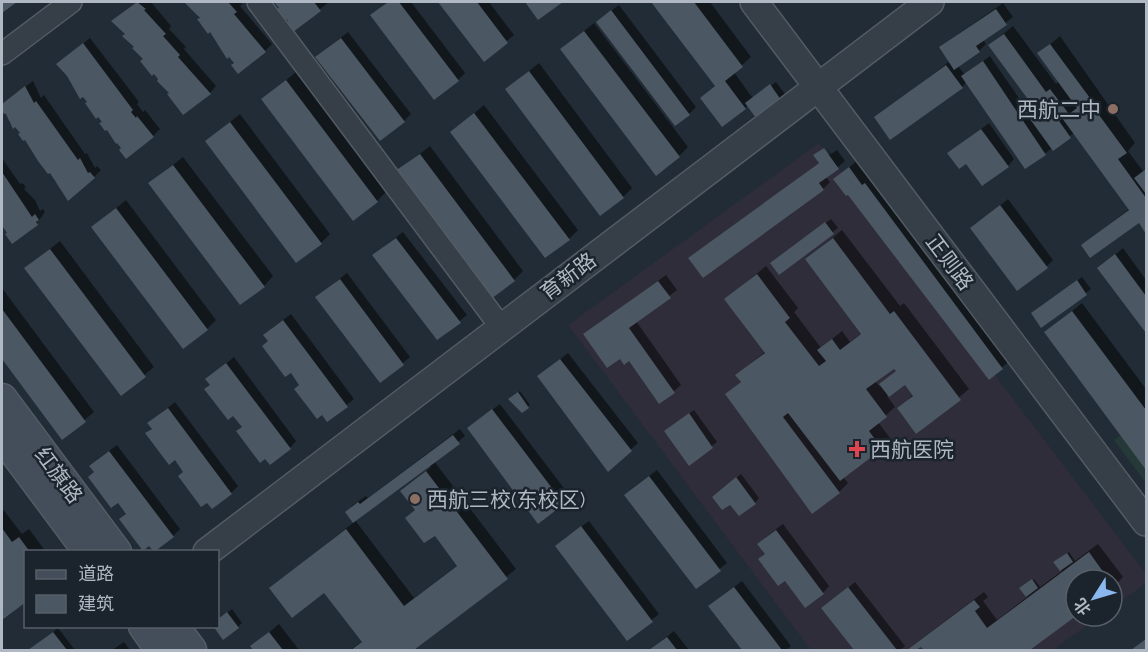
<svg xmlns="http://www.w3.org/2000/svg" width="1148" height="652" font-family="Raleway,'Noto Sans SC',sans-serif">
	<rect width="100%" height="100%" fill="#222c36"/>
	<path fill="#2e2d39" d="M 819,143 L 1146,574 L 1146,583 L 1112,608 L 1112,580 L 1076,580 L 1076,616 L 1100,616 L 1053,650 L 811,650 L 568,325 Z"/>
	<path fill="#253938" d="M 1146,416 L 1146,483 L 1114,440 Z"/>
	<path fill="#0007" fill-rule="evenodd" d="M 137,2 L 151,2 L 171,26 L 169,29 L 186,47 L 184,49 L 216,86 L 210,93 L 171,93 L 126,34 L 113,21 Z
		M 187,2 L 240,2 L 242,4 L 240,6 L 272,44 L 265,51 L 235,63 Z
		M 276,2 L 329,2 L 293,30 Z
		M 387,2 L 411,2 L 465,73 L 458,80 L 372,15 Z
		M 440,2 L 489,2 L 514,35 L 484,60 Z
		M 653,2 L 710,2 L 751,57 L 734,72 L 751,96 L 754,98 L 776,82 L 785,94 L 756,116 L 748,105 L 745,108 L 702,98 L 716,85 Z
		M 1003,3 L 1013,17 L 983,40 L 986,44 L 979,51 L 958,66 L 965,75 L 990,56 L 1025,107 L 1031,101 L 990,45 L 1013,26 L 1056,84 L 1059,81 L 1039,54 L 1060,36 L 1135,143 L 1128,151 L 1143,171 L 1146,168 L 1146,232 L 1139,221 L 1083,245 L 1129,209 L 1074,133 L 1025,167 L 967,81 L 962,87 L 884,111 L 950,61 L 941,48 L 948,41 Z
		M 619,5 L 696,107 L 689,114 L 605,15 Z
		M 594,23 L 688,147 L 679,156 L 562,49 Z
		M 348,32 L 411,114 L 404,121 L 324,51 Z
		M 90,38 L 139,102 L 137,104 L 143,112 L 145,110 L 160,129 L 153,136 L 123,148 L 58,64 Z
		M 539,63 L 632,188 L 623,197 L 507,89 Z
		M 296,72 L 386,192 L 377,201 L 263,99 Z
		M 33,81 L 41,98 L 44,95 L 85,154 L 87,153 L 95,168 L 97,166 L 101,170 L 94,177 L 66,191 L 54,180 L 56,178 L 16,125 L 13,127 L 9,122 L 12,119 L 6,112 L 4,113 L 2,110 L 2,105 L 6,101 Z
		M 484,105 L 578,230 L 569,239 L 452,132 Z
		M 240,114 L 330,234 L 321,243 L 207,141 Z
		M 989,123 L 1014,159 L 1008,166 L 966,162 L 949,153 Z
		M 430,146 L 523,271 L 514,280 L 397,172 Z
		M 826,147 L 831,154 L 837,150 L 845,161 L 826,177 L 830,182 L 823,189 L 690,258 L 828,156 L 830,154 Z
		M 183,157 L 273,276 L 264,286 L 150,183 Z
		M 2,158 L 20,184 L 22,183 L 26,187 L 24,189 L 35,200 L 40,211 L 43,209 L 45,212 L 37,223 L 13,242 L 9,232 L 2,225 Z
		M 859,159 L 1012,359 L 989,378 L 849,193 L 835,179 Z
		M 1008,199 L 1053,260 L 1047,266 L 972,228 Z
		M 126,200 L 216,320 L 207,329 L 93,227 Z
		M 831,219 L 838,228 L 779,273 L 777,259 Z
		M 842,230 L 900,306 L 904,303 L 969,389 L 917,432 L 899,408 L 914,394 L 905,383 L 887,396 L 895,407 L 878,422 L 890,438 L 843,477 L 848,483 L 839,492 L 727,394 L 742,381 L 737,375 L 766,351 L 726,299 L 766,266 L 798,308 L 794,312 L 821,348 L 842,331 L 850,342 L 862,333 L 807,259 ZM 894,367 L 897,370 L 879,386 L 875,381 Z
		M 403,232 L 467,315 L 438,338 L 381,249 Z
		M 60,241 L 154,367 L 121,394 L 26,268 Z
		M 1123,248 L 1146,280 L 1146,331 L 1099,268 Z
		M 347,273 L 410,357 L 381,381 L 324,291 Z
		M 666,275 L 677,290 L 636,321 L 681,385 L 674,391 L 629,359 L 621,357 L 585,334 Z
		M 1082,277 L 1091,289 L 1041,326 L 1037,309 Z
		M 2,288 L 94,412 L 63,438 L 2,357 Z
		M 1082,303 L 1146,389 L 1146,467 L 1046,332 Z
		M 291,314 L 354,399 L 328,420 L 269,341 L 272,328 Z
		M 568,353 L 638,443 L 608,470 L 539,376 Z
		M 234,357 L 296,441 L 290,448 L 243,427 L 207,379 Z
		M 520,391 L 530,405 L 522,411 L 510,399 Z
		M 175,402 L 238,486 L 231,493 L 185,471 L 175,458 L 147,433 L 153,428 L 149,423 Z
		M 500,404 L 570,496 L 563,503 L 476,422 Z
		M 694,410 L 717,442 L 689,463 L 670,427 Z
		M 460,429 L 465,436 L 434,461 L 516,569 L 414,650 L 350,650 L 363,641 L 325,591 L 271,588 L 354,522 L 347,512 L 353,505 L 366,496 L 368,498 ZM 429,465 L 431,467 L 402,491 L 458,565 L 414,598 L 355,520 Z
		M 117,445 L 180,529 L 173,536 L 127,514 L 95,472 L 98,459 Z
		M 657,470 L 727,563 L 696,587 L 633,488 Z
		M 741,474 L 759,498 L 755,503 L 730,502 L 719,493 Z
		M 2,508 L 22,534 L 29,529 L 46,552 L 26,552 L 26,600 L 2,618 Z
		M 589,521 L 659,614 L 627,639 L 564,539 Z
		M 783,524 L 829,586 L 823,593 L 785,579 L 766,553 L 766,537 Z
		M 1098,544 L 1123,577 L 1112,588 L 1112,580 L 1076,580 L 1076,614 L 1028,650 L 926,650 L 921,645 L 913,650 L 907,650 L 984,592 L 988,597 L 983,601 L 997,620 L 1027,597 L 1021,588 L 1022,587 L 1034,579 L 1040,587 L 1062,571 L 1055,563 L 1057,561 L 1069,552 L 1075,561 Z
		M 742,581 L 791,646 L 786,650 L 743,650 L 710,606 Z
		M 855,582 L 905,646 L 900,650 L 856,650 L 823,608 Z
		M 232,609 L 242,623 L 238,627 L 218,626 L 218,620 Z
		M 279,624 L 299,650 L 255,650 L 252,647 Z
		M 58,628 L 75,650 L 30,650 L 33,647 Z
		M 674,631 L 689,650 L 650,650 Z
		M 124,642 L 130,650 L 112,650 Z"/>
	<path fill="#4b5762" d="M 2,2 L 17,2 L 2,13 Z
		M 137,2 L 146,9 L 144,10 L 166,34 L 163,36 L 180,55 L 178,57 L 211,94 L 183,115 L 167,94 L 169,93 L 157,81 L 158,79 L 154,74 L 152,76 L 140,61 L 143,59 L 132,48 L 134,47 L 122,36 L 125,34 L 111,21 Z
		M 184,2 L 228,2 L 237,12 L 234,14 L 266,52 L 238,74 L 231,65 L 234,63 L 229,57 L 227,59 L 210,32 L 208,34 L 197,19 L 200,18 Z
		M 274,2 L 314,2 L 321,11 L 293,32 L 286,23 L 288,21 L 276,10 L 279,8 Z
		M 388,2 L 399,2 L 459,81 L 434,100 L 370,15 Z
		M 438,2 L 477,2 L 508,43 L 484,62 Z
		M 525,2 L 563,2 L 538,20 Z
		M 651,2 L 694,2 L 743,67 L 725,81 L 746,109 L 722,127 L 700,98 L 715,86 Z
		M 996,9 L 1007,25 L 976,46 L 980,52 L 954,70 L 939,47 Z
		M 611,10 L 690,115 L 675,126 L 596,22 Z
		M 584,31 L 680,157 L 656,176 L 560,49 Z
		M 1004,34 L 1046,92 L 1050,89 L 1069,114 L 1077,108 L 1037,53 L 1050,44 L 1090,98 L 1088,100 L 1127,153 L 1118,159 L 1146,198 L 1146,234 L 1139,223 L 1090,258 L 1081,245 L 1129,210 L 1062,118 L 1059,121 L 1071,138 L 1053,151 L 1022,108 L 1030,102 L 988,45 Z
		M 341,38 L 405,122 L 380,141 L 315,57 Z
		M 83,43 L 133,110 L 131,112 L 136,118 L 137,116 L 154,137 L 126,159 L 119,150 L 121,148 L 117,143 L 116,144 L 107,130 L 105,131 L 99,123 L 102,122 L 98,117 L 96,119 L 85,103 L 87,102 L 83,97 L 80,99 L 67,76 L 56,64 Z
		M 983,61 L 1046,155 L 1025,169 L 961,76 Z
		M 946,65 L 963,88 L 890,140 L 874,117 Z
		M 529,71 L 624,198 L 600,216 L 505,89 Z
		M 286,80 L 378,202 L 353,221 L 261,99 Z
		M 770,84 L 781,100 L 756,118 L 745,103 Z
		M 25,86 L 34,103 L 36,101 L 78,160 L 80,158 L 88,173 L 90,172 L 95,178 L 68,201 L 50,173 L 48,174 L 38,161 L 25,140 L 23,141 L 18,134 L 20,133 L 15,127 L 13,129 L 6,114 L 2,113 L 2,104 Z
		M 474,113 L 570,240 L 545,258 L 450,132 Z
		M 230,122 L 322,244 L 296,263 L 205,141 Z
		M 981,129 L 1009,167 L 982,186 L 966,164 L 959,169 L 947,153 Z
		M 824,148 L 839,169 L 819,183 L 824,190 L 703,278 L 688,258 L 819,163 L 813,155 Z
		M 420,154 L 515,281 L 491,299 L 395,171 Z
		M 173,165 L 265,287 L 240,305 L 148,183 Z
		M 849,167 L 862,185 L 865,183 L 1003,369 L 989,380 L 848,195 L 846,196 L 833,179 Z
		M 1146,169 L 1146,194 L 1134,178 Z
		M 2,172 L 32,217 L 35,214 L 39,220 L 36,222 L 38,225 L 12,244 L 5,234 L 7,233 L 3,227 L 2,229 Z
		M 1000,205 L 1048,268 L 1017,291 L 970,228 Z
		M 116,208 L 208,330 L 183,349 L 91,227 Z
		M 825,222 L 834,234 L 779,275 L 770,263 Z
		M 396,238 L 461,323 L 437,340 L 372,255 Z
		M 833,238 L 890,314 L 894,311 L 961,400 L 916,434 L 897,408 L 913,396 L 905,385 L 889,397 L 879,384 L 896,371 L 894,369 L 866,389 L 887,417 L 869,431 L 882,449 L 840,481 L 788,413 L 783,417 L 840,493 L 812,514 L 725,394 L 741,382 L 735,375 L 765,353 L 724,299 L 757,274 L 790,318 L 785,322 L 819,366 L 826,361 L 817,350 L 832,339 L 840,350 L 861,334 L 805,259 Z
		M 50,249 L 146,377 L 121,396 L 24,268 Z
		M 1115,254 L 1146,296 L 1146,333 L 1097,268 Z
		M 340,279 L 404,365 L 380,383 L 315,297 Z
		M 1077,280 L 1087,295 L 1041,328 L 1031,313 Z
		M 658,281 L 671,298 L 629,328 L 675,393 L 659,404 L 629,361 L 624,365 L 620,359 L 607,368 L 583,334 Z
		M 2,309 L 86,422 L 62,440 L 2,359 Z
		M 1072,311 L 1146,410 L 1146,470 L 1044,332 Z
		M 283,320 L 348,407 L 327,422 L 322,415 L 317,419 L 294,389 L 299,385 L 291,373 L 285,377 L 262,346 L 268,341 L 263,335 Z
		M 560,359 L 632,451 L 608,472 L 537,376 Z
		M 226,363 L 291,449 L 270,465 L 265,459 L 260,463 L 236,431 L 242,427 L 233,416 L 228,420 L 204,389 L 210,385 L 205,379 Z
		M 518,392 L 529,408 L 522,413 L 508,399 Z
		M 168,408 L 232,494 L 212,509 L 207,503 L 201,507 L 178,476 L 183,472 L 175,460 L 169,465 L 145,433 L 152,429 L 147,423 Z
		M 492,409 L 564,504 L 538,524 L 467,428 Z
		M 689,413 L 713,448 L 689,466 L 664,431 Z
		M 453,435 L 460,444 L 353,523 L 345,512 L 358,502 L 360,504 Z
		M 109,451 L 174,537 L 154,552 L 149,546 L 143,551 L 119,519 L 126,514 L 118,503 L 111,508 L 88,477 L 94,472 L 89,466 Z
		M 426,471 L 508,579 L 414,650 L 351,650 L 362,642 L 324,593 L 292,618 L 269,588 L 346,529 L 404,606 L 457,566 L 435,536 L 424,543 L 405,518 L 415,510 L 400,491 Z
		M 649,476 L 721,571 L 696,589 L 624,495 Z
		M 736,477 L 756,504 L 739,516 L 730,505 L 722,510 L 712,497 Z
		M 581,526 L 653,622 L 627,641 L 555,546 Z
		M 2,528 L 12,542 L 19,537 L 30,552 L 26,552 L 26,602 L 2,620 Z
		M 776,530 L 824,594 L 805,608 L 785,581 L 778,586 L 758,559 L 765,554 L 757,544 Z
		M 1089,552 L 1109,580 L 1076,580 L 1076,616 L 1030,650 L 924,650 L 921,647 L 916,650 L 907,650 L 974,600 L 980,607 L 975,611 L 987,628 Z
		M 1067,553 L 1073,562 L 1060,571 L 1053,562 Z
		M 1032,579 L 1038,588 L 1026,597 L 1019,588 Z
		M 734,587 L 782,650 L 742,650 L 708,606 Z
		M 848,587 L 897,650 L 854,650 L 821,608 Z
		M 227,612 L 239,628 L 223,640 L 213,626 L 218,626 L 218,619 Z
		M 53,632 L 67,650 L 28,650 Z
		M 269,632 L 283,650 L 253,650 L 250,646 Z
		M 667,637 L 677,650 L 649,650 Z
		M 1146,639 L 1146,650 L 1131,650 Z"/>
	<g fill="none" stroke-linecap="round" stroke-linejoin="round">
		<defs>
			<path id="minor" d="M 258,2 L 501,327
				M 2,54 L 71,2"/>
			<path id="tertiary" d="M 754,2 L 1146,522
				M 207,552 L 930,2"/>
			<path id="secondary" d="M 2,399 L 116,552
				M 2,435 L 89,552
				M 144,626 L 161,650
				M 173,626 L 191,650"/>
		</defs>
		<use href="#minor" stroke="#535c65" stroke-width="24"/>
		<use href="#tertiary" stroke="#535c65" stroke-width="30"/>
		<use href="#secondary" stroke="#535c65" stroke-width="33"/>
		<use href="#minor" stroke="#363e47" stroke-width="21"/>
		<use href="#tertiary" stroke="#363e47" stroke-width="27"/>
		<use href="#secondary" stroke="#444e5a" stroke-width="30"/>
	</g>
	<g fill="#8d6e63" stroke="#1b232c" stroke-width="2">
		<circle cx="1113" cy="109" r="6"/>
		<circle cx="415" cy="499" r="6"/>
	</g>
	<path fill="#e0444e" stroke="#1b232c" stroke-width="2" d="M854 440h6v6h6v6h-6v6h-6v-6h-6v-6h6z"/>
	<g text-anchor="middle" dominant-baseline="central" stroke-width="5" stroke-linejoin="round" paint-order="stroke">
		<g font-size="21" fill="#b0b9c3" stroke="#1b232c" text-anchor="start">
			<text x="1101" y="109" text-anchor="end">西航二中</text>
			<text x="870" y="449">西航医院</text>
			<text x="427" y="499">西航三校(东校区)</text>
		</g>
		<g font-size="21" fill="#b0b9c3" stroke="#1b232c">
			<text transform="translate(950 262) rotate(53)">正则路</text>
			<text transform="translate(568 276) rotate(-37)">育新路</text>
			<text transform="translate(59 475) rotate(53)">红旗路</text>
		</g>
	</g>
	<rect width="1148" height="652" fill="none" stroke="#b0b9c3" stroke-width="6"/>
	<rect x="24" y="550" width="195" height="78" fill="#1b232c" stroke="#575f68" stroke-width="1.5"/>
	<rect x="36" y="570" width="30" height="9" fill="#444e5a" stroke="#575f68" stroke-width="1.5"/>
	<text x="78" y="580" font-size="18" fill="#b0b9c3">道路</text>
	<rect x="36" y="595" width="30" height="18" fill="#4b5762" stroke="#575f68" stroke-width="1.5"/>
	<text x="78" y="610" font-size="18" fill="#b0b9c3">建筑</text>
	<g transform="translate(1094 598) rotate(233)"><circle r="28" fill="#1b232c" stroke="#575f68" stroke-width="1.5"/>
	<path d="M0-4.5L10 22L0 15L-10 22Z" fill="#8ab8ee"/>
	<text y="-9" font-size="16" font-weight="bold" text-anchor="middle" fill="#b0b9c3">北</text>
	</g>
</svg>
